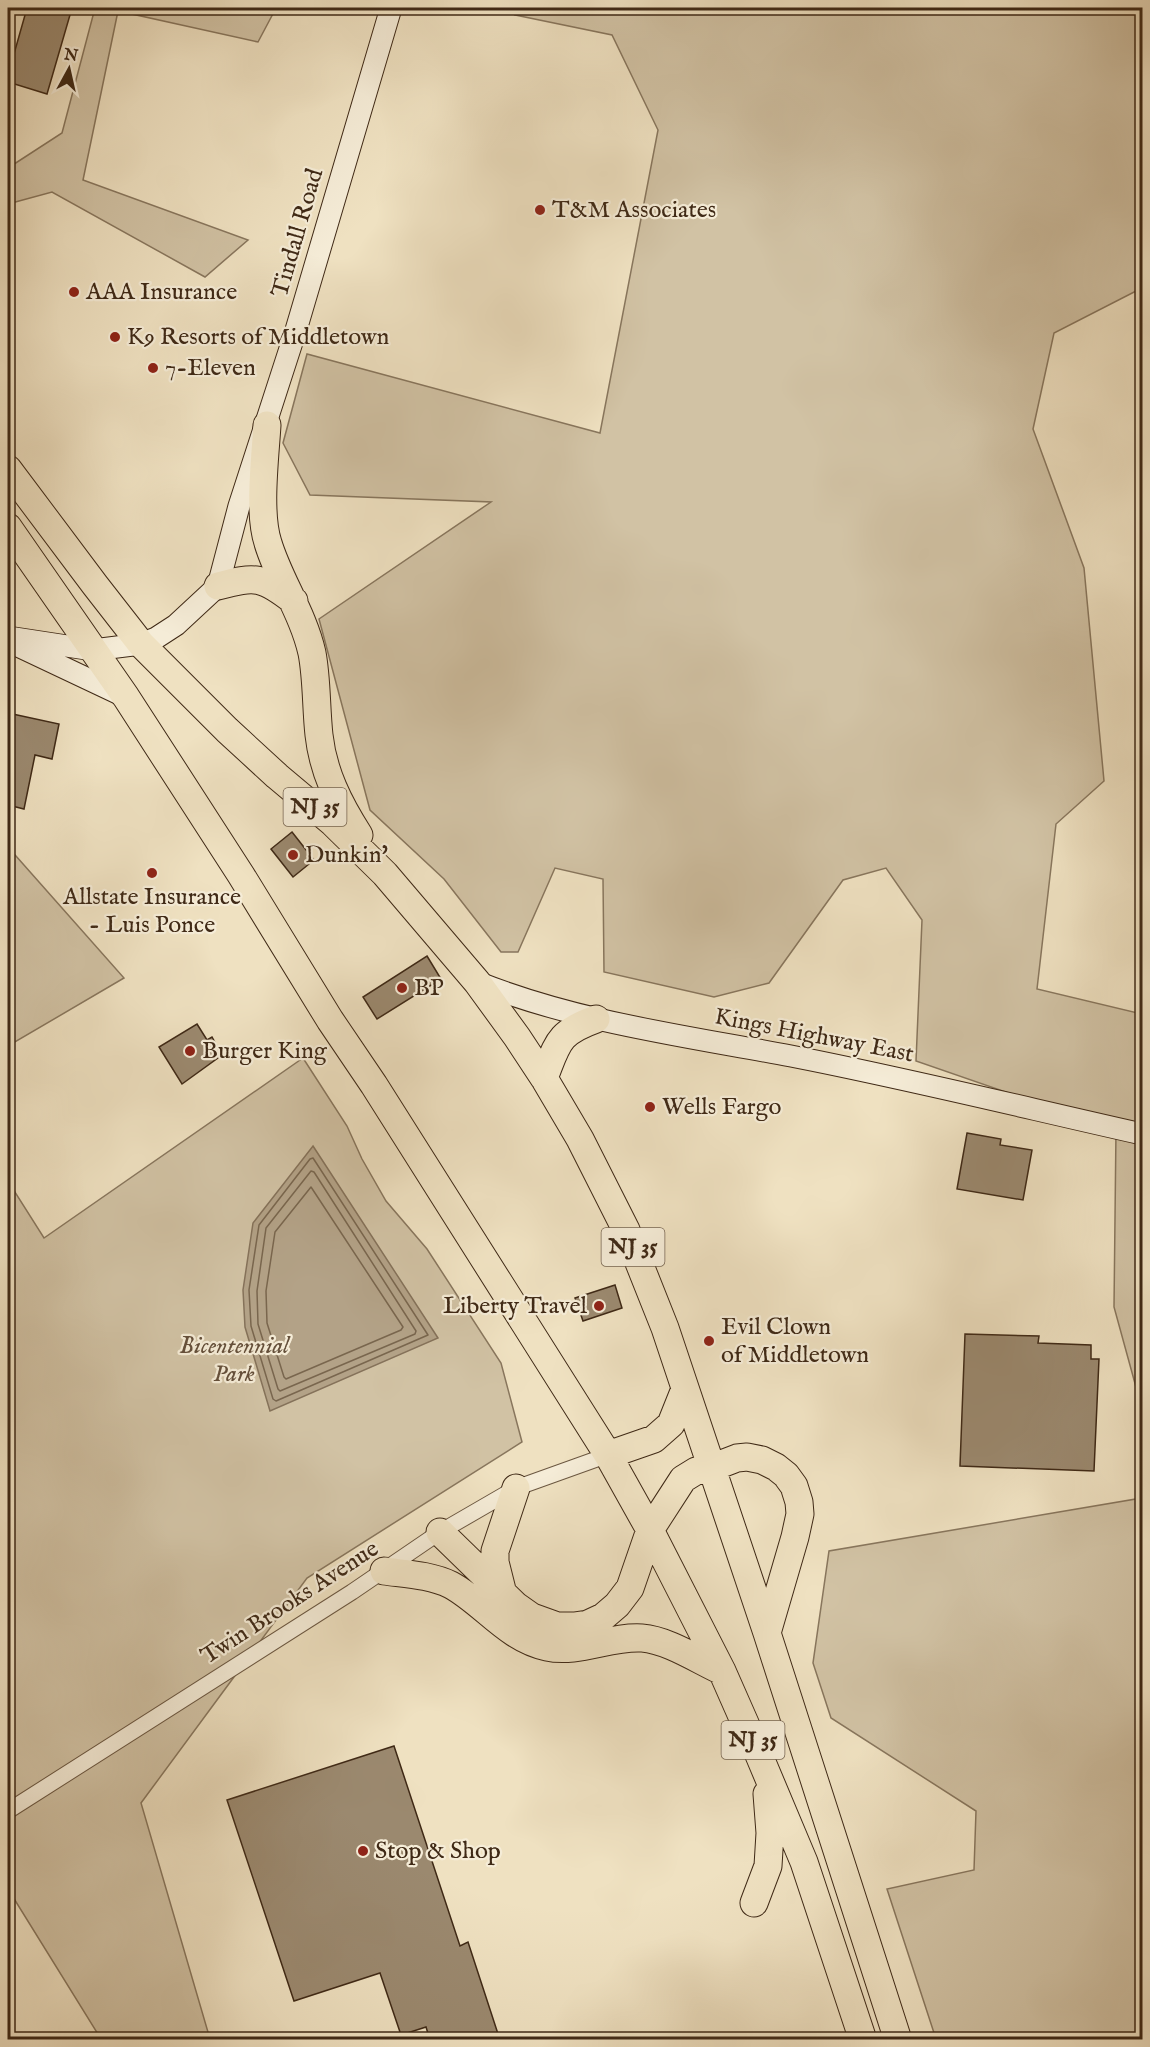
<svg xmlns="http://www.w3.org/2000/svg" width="1150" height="2047" font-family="'IM FELL English',serif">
	<rect width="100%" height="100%" fill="#efe1c1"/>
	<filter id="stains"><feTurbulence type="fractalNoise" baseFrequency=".00333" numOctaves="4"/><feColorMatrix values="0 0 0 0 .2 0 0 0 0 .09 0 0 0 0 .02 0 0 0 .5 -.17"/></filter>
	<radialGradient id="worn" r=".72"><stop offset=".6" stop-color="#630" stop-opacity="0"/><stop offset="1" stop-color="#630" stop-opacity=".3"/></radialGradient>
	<path fill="#d1c2a4" stroke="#88765d" stroke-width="1.5" d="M 95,8 L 276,8 L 258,42 L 118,11 L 83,180 L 248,240 L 205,277 L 52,192 L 8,204 L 8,168 L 62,133 Z
		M 520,8 L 1142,8 L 1142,288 L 1054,333 L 1033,429 L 1084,568 L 1104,781 L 1056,824 L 1037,989 L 1142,1014 L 1142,1409 L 1114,1307 L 1116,1130 L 916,1061 L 922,920 L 886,868 L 843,880 L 769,983 L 714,997 L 604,972 L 603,879 L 555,868 L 518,952 L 501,952 L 444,879 L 370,810 L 319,619 L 491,502 L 310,495 L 283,443 L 307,354 L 600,433 L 658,130 L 612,35 L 515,15 Z
		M 8,847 L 124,978 L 8,1046 Z
		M 303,1058 L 347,1126 L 362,1159 L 386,1201 L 427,1249 L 501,1363 L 522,1442 L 307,1578 L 141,1803 L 210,2039 L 101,2039 L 8,1889 L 8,1181 L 44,1238 Z
		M 1142,1498 L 1142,2039 L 936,2039 L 887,1889 L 974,1870 L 976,1811 L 831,1718 L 813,1663 L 829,1551 Z"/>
	<path fill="#b3a287" stroke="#85725a" stroke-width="1.5" d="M 313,1146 L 438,1338 L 270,1411 L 245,1327 L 243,1290 L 253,1223 Z"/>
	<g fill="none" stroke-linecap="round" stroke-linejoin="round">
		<path stroke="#79664e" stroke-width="1.5" d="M 313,1158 L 428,1335 L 276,1401 L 273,1399 L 251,1326 L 249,1290 L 259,1225 L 310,1159 Z
			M 311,1171 L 314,1172 L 416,1331 L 415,1334 L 280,1391 L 278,1389 L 258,1324 L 257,1291 L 266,1228 Z
			M 311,1187 L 403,1327 L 401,1330 L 286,1379 L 284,1377 L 267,1323 L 266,1291 L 275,1232 Z"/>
	</g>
	<path fill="#9b896f" stroke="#3f2916" stroke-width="1.5" d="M 27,8 L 72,8 L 47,94 L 8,82 L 8,75 Z
		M 8,713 L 59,724 L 52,759 L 35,755 L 24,809 L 8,805 Z
		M 292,832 L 314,860 L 293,877 L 271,849 Z
		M 427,956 L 441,979 L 377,1019 L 363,997 Z
		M 197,1024 L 207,1040 L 212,1037 L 222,1055 L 182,1084 L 159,1047 Z
		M 967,1133 L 1001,1139 L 1000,1145 L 1032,1150 L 1023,1200 L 957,1189 Z
		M 615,1285 L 622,1308 L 583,1321 L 575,1298 Z
		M 965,1334 L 1039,1336 L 1038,1343 L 1091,1345 L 1091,1359 L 1099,1359 L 1094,1471 L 960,1466 Z
		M 394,1746 L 460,1946 L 468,1942 L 500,2040 L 430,2040 L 426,2027 L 401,2035 L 380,1973 L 294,2001 L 227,1800 Z"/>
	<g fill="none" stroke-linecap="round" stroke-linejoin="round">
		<defs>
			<path id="street" d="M 8,1811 L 352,1592 L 440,1532 L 516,1488 L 608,1455"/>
			<path id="secondary" d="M 8,637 L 93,650 L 141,644 L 156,638 L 176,625 L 218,586 L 239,506 L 296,330 L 391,8
				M 16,645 L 126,697
				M 477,982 C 577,1022 685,1036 791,1056 C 909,1079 1026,1108 1142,1134"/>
			<path id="highway" d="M 267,425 C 265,458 258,513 268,543 C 279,580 303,613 312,653 C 317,679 316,708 319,735 C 323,772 339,804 359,835
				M 8,469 L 95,585 L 141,644 L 227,730 L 277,776 L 333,823 L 385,874 L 477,982 L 517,1037 L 544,1078 L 580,1139 L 626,1230 L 665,1328 L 767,1633 L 898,2040
				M 8,527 L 126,697 L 241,875 L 330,1020 L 374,1085 L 608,1455 L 650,1530 L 722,1671 L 759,1755 L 804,1862 L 863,2040
				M 218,586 C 256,576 262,576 294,601
				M 544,1078 C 558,1043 557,1033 596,1019
				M 608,1455 L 654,1439 L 671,1424 L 685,1389
				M 440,1532 L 515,1605 L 532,1617 L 557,1626 L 574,1626 L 588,1624 L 603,1617 L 617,1605 L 630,1588 L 650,1530 L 683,1479 L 696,1471 L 711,1468 L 737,1458 L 747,1457 L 762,1460 L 776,1467 L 786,1475 L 794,1486 L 799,1502 L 800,1514 L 795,1537 L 767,1633
				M 384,1571 C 406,1574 431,1575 451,1585 C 484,1603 508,1639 547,1647 C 578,1654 610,1636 642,1638 C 668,1640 698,1660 722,1671
				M 502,1590 L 495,1562 L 495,1551 L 516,1488
				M 754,1903 L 768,1866 L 770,1833 L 767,1794"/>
		</defs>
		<use href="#street" stroke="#6b5741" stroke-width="17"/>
		<use href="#secondary" stroke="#3f2916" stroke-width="23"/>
		<use href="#highway" stroke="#3f2916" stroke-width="29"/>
		<use href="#street" stroke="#f5ecd7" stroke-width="15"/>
		<use href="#secondary" stroke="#f5ecd7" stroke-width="21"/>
		<use href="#highway" stroke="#efe1c1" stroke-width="27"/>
	</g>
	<g fill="#8f2418" stroke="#f5ecd7" stroke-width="2">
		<circle cx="540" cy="210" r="6"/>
		<circle cx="74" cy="292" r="6"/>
		<circle cx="115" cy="337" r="6"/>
		<circle cx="153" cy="368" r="6"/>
		<circle cx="293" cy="855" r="6"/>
		<circle cx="152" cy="873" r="6"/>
		<circle cx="402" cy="988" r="6"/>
		<circle cx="190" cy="1051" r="6"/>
		<circle cx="650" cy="1107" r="6"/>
		<circle cx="599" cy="1306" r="6"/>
		<circle cx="709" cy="1341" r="6"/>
		<circle cx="363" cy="1851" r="6"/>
	</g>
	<g text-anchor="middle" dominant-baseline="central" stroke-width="4.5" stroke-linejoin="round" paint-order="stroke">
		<g fill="#f5ecd7" stroke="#766450" stroke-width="1.5">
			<rect x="283.5" y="788" width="63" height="38" rx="4.5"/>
			<rect x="601.5" y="1228" width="63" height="38" rx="4.5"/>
			<rect x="721.5" y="1721" width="63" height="38" rx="4.5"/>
		</g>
		<g font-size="22" font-weight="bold" fill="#3f2916">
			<text x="315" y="807">NJ 35</text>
			<text x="633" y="1247">NJ 35</text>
			<text x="753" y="1740">NJ 35</text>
		</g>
		<g font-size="24" fill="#3f2916" stroke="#f5ecd7" text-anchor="start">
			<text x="552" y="210">T&amp;M Associates</text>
			<text x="86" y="292">AAA Insurance</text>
			<text x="127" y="337">K9 Resorts of Middletown</text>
			<text x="165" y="368">7-Eleven</text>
			<text x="305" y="855">Dunkin'</text>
			<text x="152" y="897" text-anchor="middle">Allstate Insurance<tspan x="152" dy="28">- Luis Ponce</tspan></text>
			<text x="414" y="988">BP</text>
			<text x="202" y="1051">Burger King</text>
			<text x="662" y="1107">Wells Fargo</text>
			<text x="587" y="1306" text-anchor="end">Liberty Travel</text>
			<text x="721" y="1327">Evil Clown<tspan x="721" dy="28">of Middletown</tspan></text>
			<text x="375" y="1851">Stop &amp; Shop</text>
		</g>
		<g font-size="24" fill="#3f2916" stroke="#f5ecd7">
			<text transform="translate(298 233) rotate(-74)">Tindall Road</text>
			<text transform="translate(814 1036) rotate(11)">Kings Highway East</text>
			<text transform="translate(290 1603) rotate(-33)">Twin Brooks Avenue</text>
		</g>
		<g font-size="24" font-style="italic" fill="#644f3a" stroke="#f5ecd7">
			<text x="234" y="1346">Bicentennial<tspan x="234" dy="28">Park</tspan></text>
		</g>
	</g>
	<rect width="1150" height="2047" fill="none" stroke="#efe1c1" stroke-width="30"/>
	<rect x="9" y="9" width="1132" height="2029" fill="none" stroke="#3f2916" stroke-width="3"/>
	<rect x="15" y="15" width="1120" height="2017" fill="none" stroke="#3f2916" stroke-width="1.5"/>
	<g transform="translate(69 69) rotate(8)" stroke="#f5ecd7" stroke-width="4.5" paint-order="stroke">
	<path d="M0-4.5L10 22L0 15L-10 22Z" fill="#3f2916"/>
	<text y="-9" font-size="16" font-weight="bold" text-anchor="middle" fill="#3f2916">N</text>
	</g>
	<rect width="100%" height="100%" filter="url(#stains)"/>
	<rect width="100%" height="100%" fill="url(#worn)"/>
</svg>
